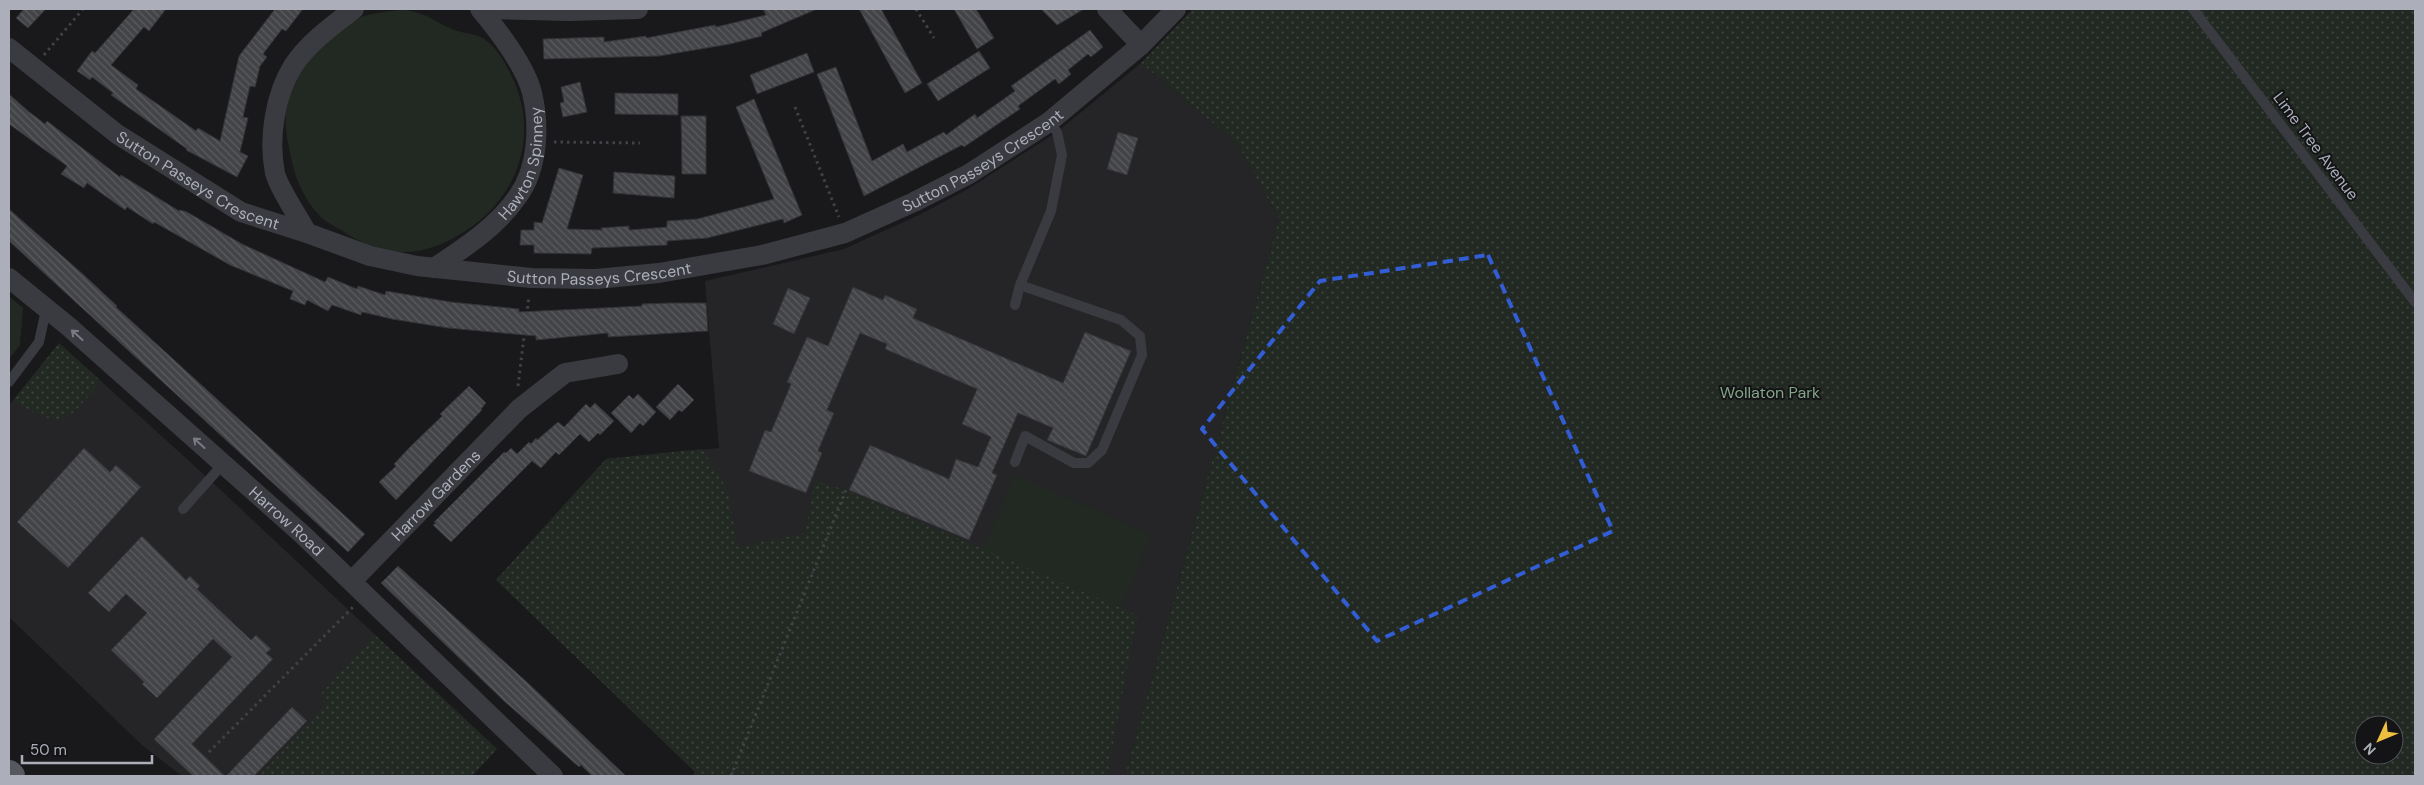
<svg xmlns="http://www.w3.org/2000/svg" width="2424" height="785" font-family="'DM Sans',sans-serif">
	<defs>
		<pattern id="park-dots" width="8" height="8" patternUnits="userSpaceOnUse" patternTransform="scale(1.25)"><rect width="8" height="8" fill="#212922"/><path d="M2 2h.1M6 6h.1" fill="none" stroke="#3f4640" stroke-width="1.8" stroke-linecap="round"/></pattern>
		<pattern id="building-back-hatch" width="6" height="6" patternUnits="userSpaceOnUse" patternTransform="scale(1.25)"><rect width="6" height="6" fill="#434448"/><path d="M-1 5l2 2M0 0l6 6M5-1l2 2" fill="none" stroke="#5b5c60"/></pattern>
	</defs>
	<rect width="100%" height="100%" fill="#19191b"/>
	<path fill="#252528" d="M 1141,63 L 1237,143 L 1279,219 L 1125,776 L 692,776 L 695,772 L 496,580 L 606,459 L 719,448 L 705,281 L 844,249 L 919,215 L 968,189 L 1057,132 Z
		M 59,343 L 210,480 L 497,749 L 472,776 L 182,776 L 143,746 L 9,617 L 9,405 Z"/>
	<path fill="#212922" d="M 403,10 C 428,13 431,20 452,29 C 462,34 476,33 484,39 C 497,47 505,63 511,75 C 542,136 516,204 457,236 C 440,246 420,253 400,252 C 378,251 358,242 341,230 C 334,226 324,221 319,215 C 305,201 296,180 292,162 C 289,147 284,129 286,113 C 291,77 317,40 348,22 C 363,14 387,11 403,10 Z
		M 9,296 L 23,308 L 20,345 L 9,359 Z
		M 1015,475 L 1152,535 L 1118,615 L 980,555 Z"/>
	<path fill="url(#park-dots)" fill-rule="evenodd" d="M 1193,9 L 2415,9 L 2415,776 L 1125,776 L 1279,219 L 1237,143 L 1141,63 ZM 2364,725 L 2394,725 L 2394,755 L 2364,755 Z
		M 59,343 L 101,381 C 65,424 65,431 13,401 Z
		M 702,449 L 727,489 L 738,547 L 805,533 L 815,481 L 846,490 L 1137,615 L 1107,776 L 692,776 L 695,772 L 496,580 L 606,459 Z
		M 375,635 L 497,749 L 472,776 L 259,776 L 325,705 L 320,695 Z"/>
	<path fill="url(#building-back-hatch)" stroke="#333337" d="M 24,9 L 46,9 L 28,28 L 16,18 Z
		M 134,9 L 166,9 L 149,31 L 144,27 L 111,65 L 138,85 L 136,89 L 196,131 L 198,128 L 220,141 L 239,56 L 275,9 L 303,9 L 286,31 L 282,29 L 263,54 L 267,57 L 260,66 L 255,87 L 250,86 L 243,117 L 248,118 L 240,152 L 248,156 L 237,177 L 186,150 L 187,149 L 111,95 L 113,93 L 92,77 L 90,80 L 77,71 L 92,51 L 95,53 Z
		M 763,9 L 817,9 L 761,33 L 762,36 L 730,44 L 659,56 L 544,59 L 543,39 L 604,37 L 604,42 L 646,36 L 646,38 L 715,25 L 716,27 L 766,15 Z
		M 859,9 L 881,9 L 922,83 L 905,93 Z
		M 954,9 L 976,9 L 994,38 L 977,49 Z
		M 1041,9 L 1084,9 L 1057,25 Z
		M 1090,30 L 1103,47 L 1091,57 L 1088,54 L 1068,70 L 1071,74 L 1059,84 L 1055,79 L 1018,106 L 1020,109 L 964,147 L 962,145 L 864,196 L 817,74 L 836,67 L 872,161 L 903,144 L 907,152 L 944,132 L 946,135 L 975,114 L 977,118 L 1015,91 L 1011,86 Z
		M 979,51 L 990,68 L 938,101 L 927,84 Z
		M 807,53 L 814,72 L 757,94 L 750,75 Z
		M 580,82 L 587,112 L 563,117 L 560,103 L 564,102 L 561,87 Z
		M 615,93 L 678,94 L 678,115 L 615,114 Z
		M 9,94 L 28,111 L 45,124 L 47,121 L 120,177 L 121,175 L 179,211 L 180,210 L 187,212 L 242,244 L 325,282 L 328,277 L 357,289 L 358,286 L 385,295 L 386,291 L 451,302 L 519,309 L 519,312 L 642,306 L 642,304 L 670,303 L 706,303 L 708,331 L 608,337 L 608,333 L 536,340 L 536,336 L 448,328 L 392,319 L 362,312 L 361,315 L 332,305 L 328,311 L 307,300 L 305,305 L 290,299 L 293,291 L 230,265 L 154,222 L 153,224 L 127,207 L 125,210 L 87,183 L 84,188 L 61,174 L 67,166 L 9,124 Z
		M 754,99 L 802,215 L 784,223 L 783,219 L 707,238 L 667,241 L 667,245 L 592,248 L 591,254 L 534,253 L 534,245 L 520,245 L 521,230 L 534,230 L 534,222 L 542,223 L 559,168 L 583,175 L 567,229 L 602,230 L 601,228 L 629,226 L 629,230 L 667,227 L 667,221 L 697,219 L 774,199 L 736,107 Z
		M 681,116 L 706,116 L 706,174 L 682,174 Z
		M 1118,132 L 1138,138 L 1127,175 L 1107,169 Z
		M 614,172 L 675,176 L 674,198 L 613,193 Z
		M 9,209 L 85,276 L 117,306 L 116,307 L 365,534 L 348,552 L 9,241 Z
		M 853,287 L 883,300 L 885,295 L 917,309 L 913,318 L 1063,383 L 1085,332 L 1131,351 L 1086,456 L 1047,440 L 1053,428 L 1018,413 L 992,473 L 997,475 L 969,540 L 849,490 L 870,445 L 949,479 L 956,459 L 978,467 L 991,437 L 962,424 L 977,389 L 885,349 L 887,344 L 860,333 L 827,410 L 834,413 L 818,451 L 822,453 L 806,493 L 749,471 L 765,430 L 771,432 L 791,384 L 787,382 L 807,337 L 828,346 Z
		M 788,288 L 810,298 L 794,334 L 773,324 Z
		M 678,384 L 694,400 L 682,412 L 679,410 L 670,420 L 656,407 Z
		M 469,386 L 486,403 L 481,409 L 482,410 L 396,500 L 379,482 L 396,466 L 394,464 L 410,447 L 442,416 L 440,414 Z
		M 638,394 L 656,412 L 643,426 L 640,423 L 631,433 L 611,413 L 629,395 L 633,399 Z
		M 595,403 L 614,421 L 600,435 L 598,433 L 589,442 L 580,434 L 559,455 L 556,452 L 541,468 L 532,461 L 451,542 L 433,525 L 436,523 L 434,522 L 504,452 L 506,453 L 511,448 L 517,454 L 529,442 L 531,444 L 536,438 L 537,440 L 558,422 L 564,427 L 586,404 L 590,408 Z
		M 84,448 L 110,472 L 116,465 L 141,487 L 68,568 L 17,522 Z
		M 142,536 L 186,580 L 190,576 L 200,586 L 197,589 L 251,640 L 256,635 L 271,649 L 266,653 L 273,659 L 192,744 L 225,776 L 193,776 L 154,739 L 232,657 L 213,639 L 157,698 L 142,684 L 144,682 L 111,650 L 147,613 L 126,594 L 109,612 L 88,593 Z
		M 398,566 L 528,683 L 626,776 L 592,776 L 581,765 L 579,767 L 504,701 L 381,583 Z
		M 292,707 L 307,721 L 254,776 L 226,776 Z"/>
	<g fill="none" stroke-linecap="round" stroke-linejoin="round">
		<path stroke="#404247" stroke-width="3" stroke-dasharray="2.5 4" stroke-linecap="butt" d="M 916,9 L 934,38
			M 44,55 L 83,9
			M 795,107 L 839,217
			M 554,142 L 640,143
			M 518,386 L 529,296
			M 209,752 L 353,607
			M 731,776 L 846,490"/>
		<path stroke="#3a3b40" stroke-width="10" d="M 2193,9 L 2415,302
			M 1015,305 L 1020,285 L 1051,211 L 1062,155 L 1057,132 L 1049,122
			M 9,382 L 39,342 L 46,310
			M 1015,462 L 1025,436 L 1074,463 L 1088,463 L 1102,450 L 1142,355 L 1140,336 L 1121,320 L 1020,285
			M 183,509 L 223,464"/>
		<g stroke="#3a3b40" stroke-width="20">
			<path d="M 490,9 L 569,11 L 638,9"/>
			<path d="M 1107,9 L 1141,45"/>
			<path id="s1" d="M 9,48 L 117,134 L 241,212 L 307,233 L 370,256 L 417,266 L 531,278 L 596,279 L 659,273 L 762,255 L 845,233 L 914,202 L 969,174 L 1049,122 L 1141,45 L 1176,9"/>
			<path d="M 307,233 C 299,218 278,187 275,173 C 268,139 275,95 293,66 C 308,43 333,25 354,9"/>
			<path id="s2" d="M 434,268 C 464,248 497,227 518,196 C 538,168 540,126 532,93 C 526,67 497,29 480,9"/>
			<path id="s3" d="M 9,278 L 68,326 L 302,534 L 553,776"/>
			<path id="s4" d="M 352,581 L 519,409 L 565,373 L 618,364"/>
		</g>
		<path stroke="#56575f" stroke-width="28" d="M 9,774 L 11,776"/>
	</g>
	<defs><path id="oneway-shaft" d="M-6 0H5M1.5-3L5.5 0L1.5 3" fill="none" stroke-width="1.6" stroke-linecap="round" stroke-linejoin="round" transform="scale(1.25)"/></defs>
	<g stroke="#797b83">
		<use href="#oneway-shaft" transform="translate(77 335) rotate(-138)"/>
		<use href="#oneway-shaft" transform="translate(199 443) rotate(-138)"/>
	</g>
	<path fill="none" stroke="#325dd4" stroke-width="4" stroke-dasharray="10 6" stroke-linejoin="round" d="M 1488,255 L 1613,531 L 1377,641 L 1202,429 L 1320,281 Z"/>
	<g text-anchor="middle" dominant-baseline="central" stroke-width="4" stroke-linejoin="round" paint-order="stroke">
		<g font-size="16" fill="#acafba" stroke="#141416">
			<text transform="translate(2316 146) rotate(53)">Lime Tree Avenue</text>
			<text stroke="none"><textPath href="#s1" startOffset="1058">Sutton Passeys Crescent</textPath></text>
			<text stroke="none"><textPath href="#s2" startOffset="144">Hawton Spinney</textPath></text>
			<text stroke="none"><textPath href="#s1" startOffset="232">Sutton Passeys Crescent</textPath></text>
			<text stroke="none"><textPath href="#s1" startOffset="652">Sutton Passeys Crescent</textPath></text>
			<text stroke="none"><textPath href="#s4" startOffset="120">Harrow Gardens</textPath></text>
			<text stroke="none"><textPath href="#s3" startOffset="369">Harrow Road</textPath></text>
		</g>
		<g font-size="16" fill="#83a588" stroke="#141416">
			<text x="1770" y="392">Wollaton Park</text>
		</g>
	</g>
	<rect width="2424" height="785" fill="none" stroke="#acafba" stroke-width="20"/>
	<g transform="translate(2379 740) rotate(226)"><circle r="24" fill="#141416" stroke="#515258"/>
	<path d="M0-4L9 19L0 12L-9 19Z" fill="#eebe3e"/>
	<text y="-8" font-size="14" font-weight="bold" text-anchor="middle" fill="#acafba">N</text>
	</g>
	<path d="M22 755v8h130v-8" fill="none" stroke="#acafba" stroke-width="2.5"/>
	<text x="30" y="755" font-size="15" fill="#acafba" stroke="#141416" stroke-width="4" paint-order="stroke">50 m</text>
</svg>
